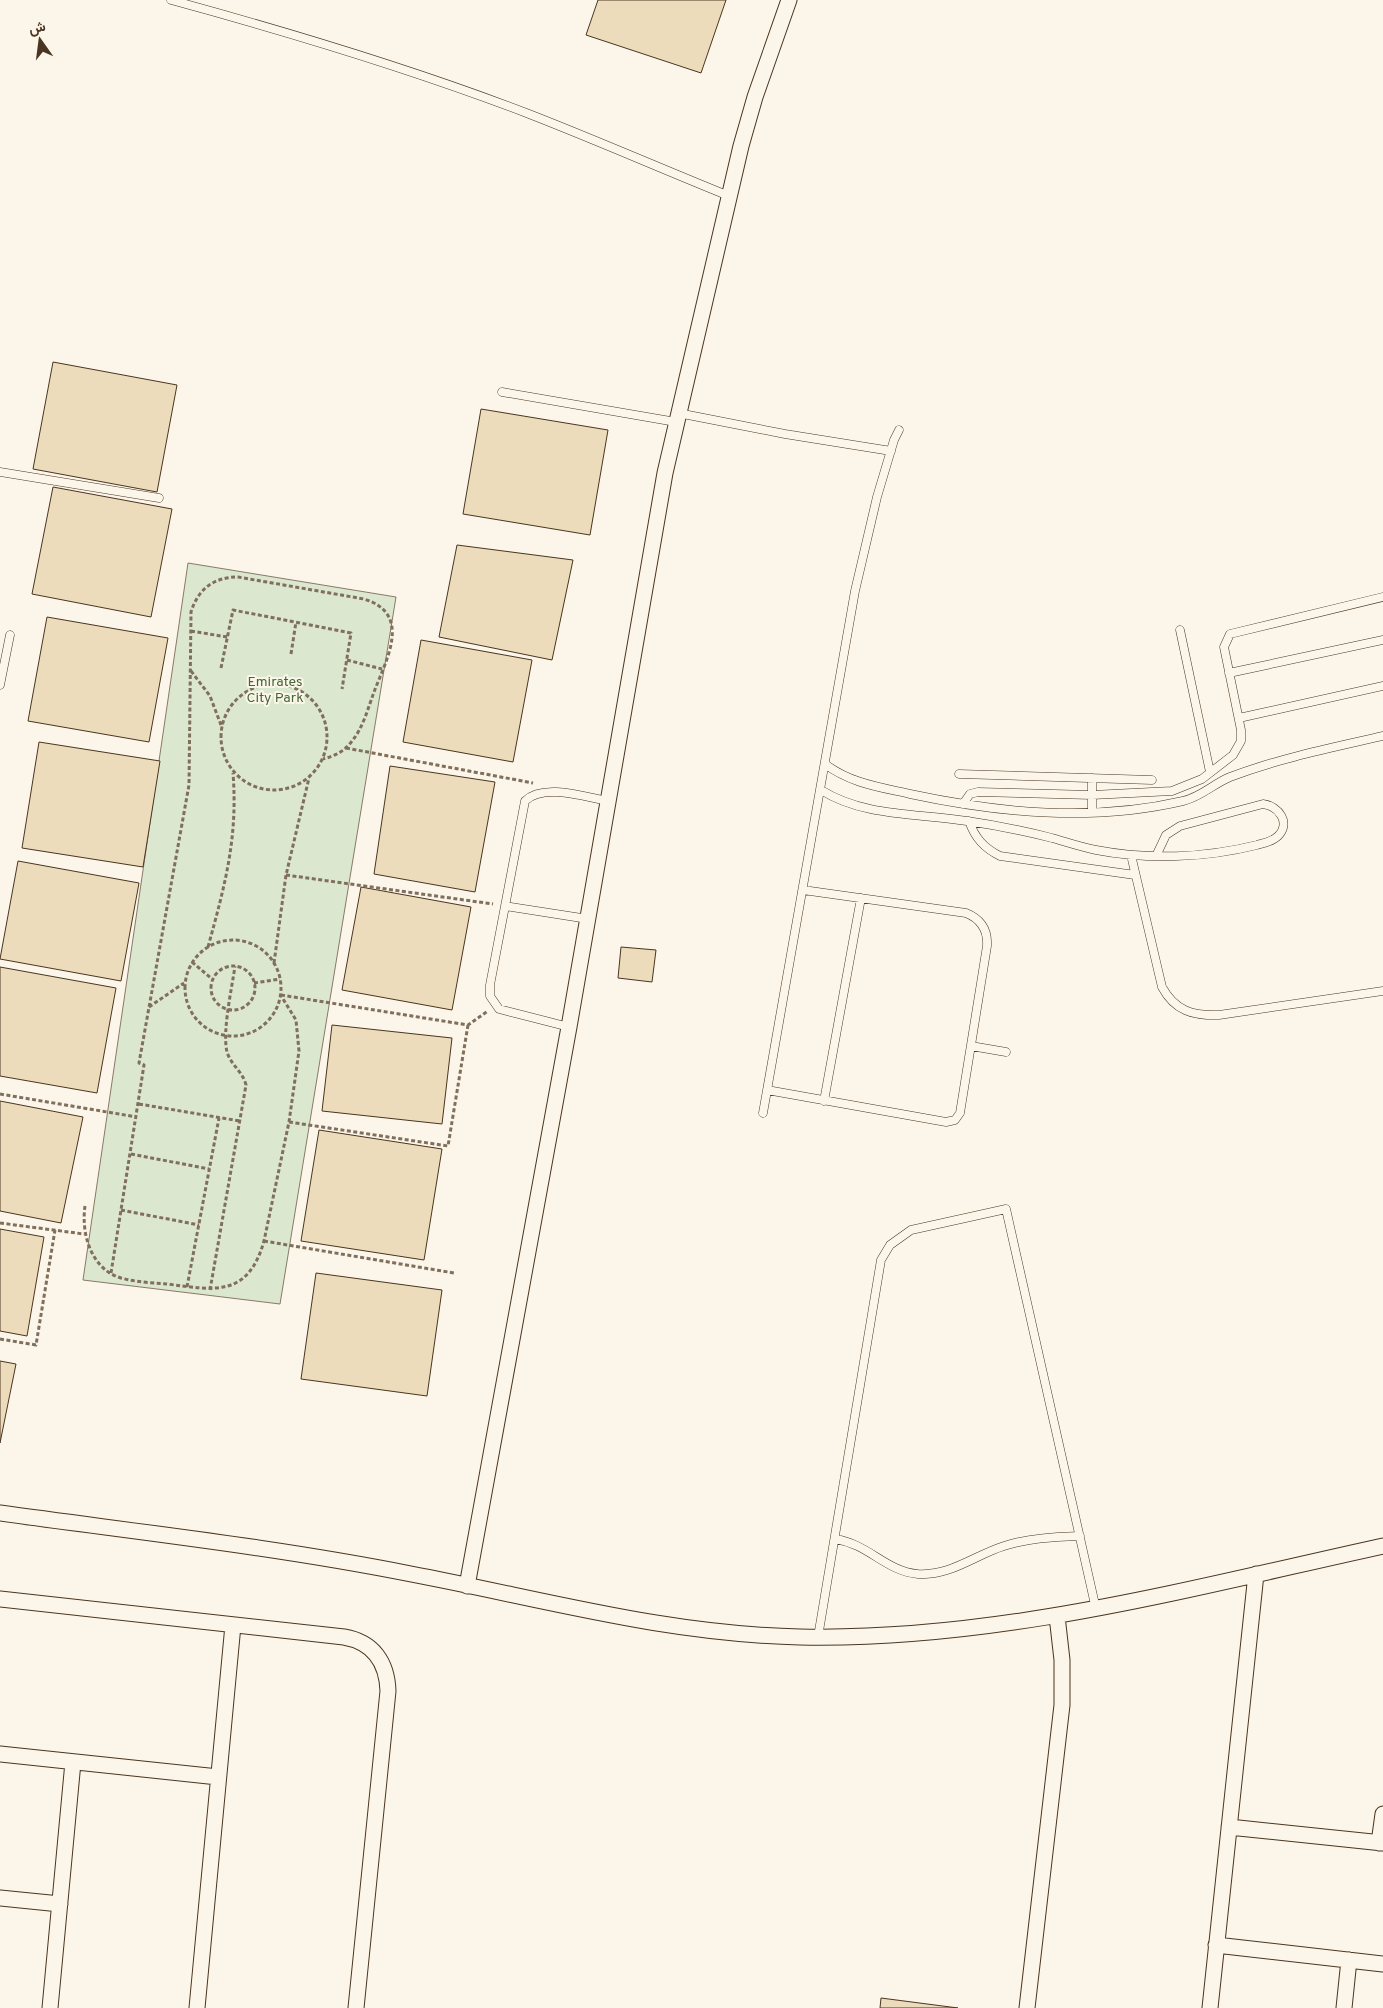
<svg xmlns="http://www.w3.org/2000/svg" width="1383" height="2008" font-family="Overpass,Vazirmatn,sans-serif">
	<rect width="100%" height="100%" fill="#fbf6e9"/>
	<path fill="#dce7d0" stroke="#887966" d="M 188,563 L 396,597 L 280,1304 L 83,1280 Z"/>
	<path fill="#ecdcbc" stroke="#4a3520" d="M 598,0 L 726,0 L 701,73 L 586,35 Z
		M 53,362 L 177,385 L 157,492 L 33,469 Z
		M 481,409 L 608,430 L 590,535 L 463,514 Z
		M 53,487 L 172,509 L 151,617 L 32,594 Z
		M 457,545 L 573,560 L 552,660 L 439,637 Z
		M 47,617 L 168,638 L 149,742 L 28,721 Z
		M 421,640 L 532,660 L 513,762 L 403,742 Z
		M 39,742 L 160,761 L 143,867 L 22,848 Z
		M 390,766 L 495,782 L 475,892 L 374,874 Z
		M 18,861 L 139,883 L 121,981 L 0,959 Z
		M 361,887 L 471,907 L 452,1010 L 342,990 Z
		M 621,947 L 656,950 L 652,982 L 618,978 Z
		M 0,967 L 116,988 L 97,1093 L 0,1076 Z
		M 332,1025 L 452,1038 L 442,1124 L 322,1111 Z
		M 0,1101 L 83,1117 L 61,1223 L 0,1211 Z
		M 319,1130 L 442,1149 L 424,1260 L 301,1241 Z
		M 0,1229 L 44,1237 L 27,1336 L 0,1331 Z
		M 316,1273 L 442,1290 L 427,1396 L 301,1379 Z
		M 0,1361 L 16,1364 L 0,1443 Z
		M 881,1998 L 958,2008 L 880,2008 Z"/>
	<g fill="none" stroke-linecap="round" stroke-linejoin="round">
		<defs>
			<path id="service" d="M 171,0 C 292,33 412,69 529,114 C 596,140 662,169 729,196
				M 502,392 L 676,422
				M 678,413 L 785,434 L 891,451
				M 0,472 L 159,498
				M 1180,630 L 1210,772
				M 1229,673 L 1383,640
				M 0,685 L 10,635
				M 1239,718 L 1383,686
				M 825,764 C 850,783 879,787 910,794 C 999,813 1093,822 1183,801 C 1201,797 1213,784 1230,777 C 1280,758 1331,748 1383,736
				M 959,774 L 1152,780
				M 821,790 C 864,817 917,813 967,821 C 995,825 1024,831 1052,838 C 1066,842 1081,847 1096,850 C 1148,860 1205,858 1257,845 C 1264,843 1272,842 1278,836 C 1291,823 1279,806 1263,804 L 1180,826 L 1166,835 L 1156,856
				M 963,804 L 970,794 L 978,792 L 1092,795 L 1172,791 L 1202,779 L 1233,755 L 1241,741 L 1241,730 L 1224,647 L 1230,634 L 1383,597
				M 1092,813 L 1092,778
				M 969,821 C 975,838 984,848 1000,856 L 1135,875
				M 1131,855 L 1162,987 C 1175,1011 1193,1016 1219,1015 L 1383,991
				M 505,906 L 588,919
				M 569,1027 L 499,1009 L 490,996 L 490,985 L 525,801 C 543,783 585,797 608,801
				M 971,1046 L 1006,1052
				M 767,1090 L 946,1122 L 955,1120 L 960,1113 L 987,946 C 988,930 981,919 966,913 L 803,890
				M 824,1101 L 861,898
				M 763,1113 L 855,591 L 877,497 L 894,440 L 899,430
				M 835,1539 C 869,1544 885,1571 918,1574 C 951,1576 975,1555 1004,1546 C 1029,1538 1054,1537 1080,1536
				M 818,1637 L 881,1260 L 890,1245 L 911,1230 L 1006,1209 L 1096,1609"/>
			<path id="minor" d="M 0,1513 C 137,1532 275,1547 411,1574 C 543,1599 664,1634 800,1637 C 998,1641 1191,1588 1383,1546
				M 467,1586 L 569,1027 L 665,473 L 741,146 L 755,97 L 789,0
				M 0,1599 L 344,1637 C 373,1642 387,1662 388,1691 L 356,2008
				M 0,1754 L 218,1777
				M 1229,1827 L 1383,1843
				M 1379,1843 L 1383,1814
				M 0,1898 L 60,1904
				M 1216,1945 L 1383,1964
				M 50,2008 L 73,1762
				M 197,2008 L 233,1625
				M 1027,2008 L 1062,1705 L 1062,1660 L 1057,1616
				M 1210,2008 L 1256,1574
				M 1344,2008 L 1349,1960"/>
		</defs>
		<use href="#service" stroke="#4a3520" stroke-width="9"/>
		<use href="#minor" stroke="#4a3520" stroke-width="17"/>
		<path stroke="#7f6f5c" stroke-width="3" stroke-dasharray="4 2.5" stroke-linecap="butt" d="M 191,631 L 227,637
			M 291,654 L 296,622
			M 347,660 L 382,669
			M 221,668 L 233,610 L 351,633 L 342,689
			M 191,671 L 210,696 L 221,725
			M221 737a53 53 0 1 1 106 0a53 53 0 1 1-106 0Z
			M 346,748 L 533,783
			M 286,875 L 493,904
			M185 988a48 48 0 1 1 96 0a48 48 0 1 1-96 0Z
			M 208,947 C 225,885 238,838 233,773
			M 192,962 L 212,979
			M 274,963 L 286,875 L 309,778
			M211 988a22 22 0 1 1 44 0a22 22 0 1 1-44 0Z
			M 254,983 L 280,979
			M 281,995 L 468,1025 L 488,1011
			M 149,1007 L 184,983
			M 0,1094 L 137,1117
			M 139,1104 L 240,1121
			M 289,1122 L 448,1146 L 468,1025
			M 131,1154 L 209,1169
			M 85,1206 C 81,1234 91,1269 121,1278 C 136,1282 152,1283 167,1284 C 214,1290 248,1298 264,1241 L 289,1122 L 299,1051 L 296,1020 L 280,994
			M 121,1210 L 199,1225
			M 0,1223 L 84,1234
			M 264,1241 L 454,1273
			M 111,1273 L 144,1065 L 139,1063 L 189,785 L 191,612 C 198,589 214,577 238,577 L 364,599 C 413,614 386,660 374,692 C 368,708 363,728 352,741 C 345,751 335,756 323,759
			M 187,1287 L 219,1118
			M 210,1290 L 246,1085 C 243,1072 231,1065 227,1052 C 222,1031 232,988 235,966
			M 0,1339 L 36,1345 L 55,1230"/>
		<use href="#service" stroke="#fbf6e9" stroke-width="8"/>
		<use href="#minor" stroke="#fbf6e9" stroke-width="15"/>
	</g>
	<g text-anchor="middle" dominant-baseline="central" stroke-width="4" stroke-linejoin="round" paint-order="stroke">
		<g font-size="14" fill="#436837" stroke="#fbf6e9">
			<text x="275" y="682">Emirates<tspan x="275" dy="16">City Park</tspan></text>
		</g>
	</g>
	<g transform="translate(40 40) rotate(346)" stroke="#fbf6e9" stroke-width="4" paint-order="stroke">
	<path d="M0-4L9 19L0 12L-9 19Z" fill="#4a3520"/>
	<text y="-8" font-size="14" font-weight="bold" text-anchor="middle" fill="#4a3520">ش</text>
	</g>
</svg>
